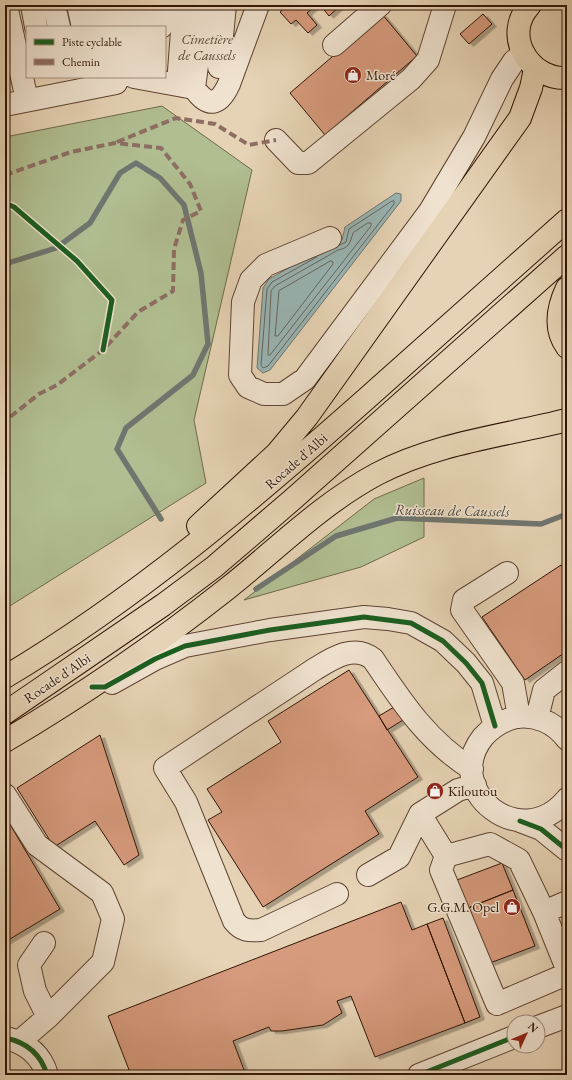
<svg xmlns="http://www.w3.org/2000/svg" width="572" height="1080" font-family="'EB Garamond',serif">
	<defs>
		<filter id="shadow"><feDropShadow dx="4.5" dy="2.5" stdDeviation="0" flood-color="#0004"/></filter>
	</defs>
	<rect width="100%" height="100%" fill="#e6d3b5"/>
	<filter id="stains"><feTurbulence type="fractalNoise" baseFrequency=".005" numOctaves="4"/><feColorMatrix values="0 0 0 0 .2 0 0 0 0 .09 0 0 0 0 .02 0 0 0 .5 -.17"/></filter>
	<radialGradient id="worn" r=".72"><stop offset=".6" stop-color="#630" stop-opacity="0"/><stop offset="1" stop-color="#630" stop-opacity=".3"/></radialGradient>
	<path fill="#b0be91" stroke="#706a4c" d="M 162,106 L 252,170 L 194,420 L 206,483 L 5,609 L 5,137 Z
		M 424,478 L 424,537 L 361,567 L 244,600 L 374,499 Z"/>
	<path fill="#99b6b6" stroke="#6f7670" d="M 396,193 L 401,194 L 401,201 L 270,370 L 263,373 L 257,368 L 263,288 L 269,279 L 335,242 L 342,240 L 345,227 Z"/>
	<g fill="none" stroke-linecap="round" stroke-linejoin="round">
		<path stroke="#64665e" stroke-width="1" d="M 368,223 L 371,223 L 371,226 L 270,355 L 268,355 L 271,291 L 275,286 L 338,250 C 349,248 350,243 353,233 Z
			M 317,257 L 272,282 L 267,289 L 261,365 L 263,368 L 268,366 L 394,204 L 394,201 L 392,201 L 349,229 L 346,242 L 340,245
			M 331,261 L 333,262 L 333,264 L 278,336 L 275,336 L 279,291 Z"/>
		<path stroke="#6f7670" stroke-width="5.5" d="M 5,264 L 56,248 L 90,223 L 120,173 L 136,163 L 160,178 L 184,205 L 201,273 L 208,344 L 193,375 L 126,428 L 117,449 L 161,519
			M 256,589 L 336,536 L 397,518 L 541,524 L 567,514"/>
	</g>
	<path fill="#d69a7b" stroke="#301506" filter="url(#shadow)" d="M 288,5 L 316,5 L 307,13 L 317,25 L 308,33 L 296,20 L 291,24 L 280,12 Z
		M 320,5 L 341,5 L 329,16 Z
		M 382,14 L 417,56 L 325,135 L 290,93 Z
		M 483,14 L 492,24 L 469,44 L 460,34 Z
		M 561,565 L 567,574 L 567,651 L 525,680 L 482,617 Z
		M 349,670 L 418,777 L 365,811 L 379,834 L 263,907 L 208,820 L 222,812 L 207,789 L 281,742 L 268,721 Z
		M 394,707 L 403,720 L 387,730 L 379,716 Z
		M 100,735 L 139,855 L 124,865 L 95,821 L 54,847 L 17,788 Z
		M 5,816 L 60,909 L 5,942 Z
		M 502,863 L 513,890 L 468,908 L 457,880 Z
		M 513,890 L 535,946 L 490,963 L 468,908 Z
		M 401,902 L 412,930 L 427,924 L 465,1023 L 375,1057 L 351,996 L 337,1001 L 342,1013 L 323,1025 L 282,1031 L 271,1031 L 269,1027 L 233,1041 L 246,1075 L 131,1075 L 108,1016 Z
		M 443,918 L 480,1017 L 465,1023 L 427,924 Z"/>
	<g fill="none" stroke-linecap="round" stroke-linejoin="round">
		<defs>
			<path id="minor" d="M 6,5 L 27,100
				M 32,5 L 36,27
				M 54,5 L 59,27
				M 78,5 L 83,27
				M 100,5 L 104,27
				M 117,5 L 122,27
				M 139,27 L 141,5
				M 161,27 L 163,5
				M 334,45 L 380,5
				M 219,67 L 225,5
				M 134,77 L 194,88 C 208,108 219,106 229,84 L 258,5
				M 178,84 L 184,5
				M 194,88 L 205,5
				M 5,105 L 116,83 L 115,77
				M 276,140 L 298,163 L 308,163 L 411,79 L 428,60 L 445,5
				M 330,238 L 266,265 L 251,280 L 243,302 L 240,375 L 248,387 L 264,394 L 283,394 L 305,379 L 430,211 L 474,137 L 502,79 L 514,61 L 524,54
				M 507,573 L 464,600 L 462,610 L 513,683 L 519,717
				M 112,683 L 155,659 L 185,646 L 270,630 L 364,617 L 388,619 L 411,623 L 443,641 L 466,663 L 482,683 L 495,726
				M 537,718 L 544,690 L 567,672
				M 567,739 C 555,723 536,714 516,717 C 503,720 492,727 483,737 C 441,790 521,855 567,799
				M 5,795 L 37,845 L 102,893 L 113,919 L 103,962 L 48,1017 L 19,1042
				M 420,814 L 446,856
				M 520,821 L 541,829 L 567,850
				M 368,875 L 399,857 L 420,814 L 458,790 L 475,785
				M 337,894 L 261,930 C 249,931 242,931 234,921 L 186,802 L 165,768 L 315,669 C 333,658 354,644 373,659 C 402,702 427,741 472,769
				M 544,912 L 567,902
				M 44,943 L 29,965 L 35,991 L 48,1017
				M 567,969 L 544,912 L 519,860 L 490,844 L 446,856 L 441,870 L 497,1004 L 567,974
				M 538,1027 L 567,1016
				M 6,1038 C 26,1043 41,1054 47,1075
				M 419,1075 L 514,1037"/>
			<path id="major" d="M 530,5 C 502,35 529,80 567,78"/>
			<path id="highway" d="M 567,288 C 558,307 554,329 567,347
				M 198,526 L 277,453 L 307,417 L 520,118 L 531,88 L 535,69
				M 5,677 C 136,599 252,500 366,399 C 433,340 500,280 567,220
				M 5,713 L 163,605 L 214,567 L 292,500 L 567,256
				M 5,741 C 83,695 157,644 228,588 C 277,549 321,504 377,474 C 436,443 503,436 567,420"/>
		</defs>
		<use href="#minor" stroke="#5e4432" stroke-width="24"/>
		<use href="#major" stroke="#301506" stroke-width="24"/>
		<use href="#highway" stroke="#301506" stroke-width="24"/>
		<use href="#minor" stroke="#efe2cf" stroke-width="22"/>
		<use href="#major" stroke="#e6d3b5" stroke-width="22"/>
		<use href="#highway" stroke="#e6d3b5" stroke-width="22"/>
		<path stroke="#8d6e63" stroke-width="4" stroke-dasharray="8 4" stroke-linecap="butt" d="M 117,142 L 176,118 L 215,124 L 249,145 L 276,140
			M 5,175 L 71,152 L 115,143 L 161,148 L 190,184 L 201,211 L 183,220 L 174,249 L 173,291 L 138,312 L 103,350 L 57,385 L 39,394 L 5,421"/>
		<defs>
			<path id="cycleway" d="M 5,203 L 14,207 L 77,261 L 112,300 L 103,350
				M 92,687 L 105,687 L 155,659 L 185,646 L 270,630 L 364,617 L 411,623 L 443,641 L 466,663 L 482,683 L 495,726
				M 520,821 L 541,829 L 567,850
				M 5,1038 C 26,1042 41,1054 47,1075
				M 419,1075 L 514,1037"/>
		</defs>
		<use href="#cycleway" stroke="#efe2cf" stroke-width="8"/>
		<use href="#cycleway" stroke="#1b5e20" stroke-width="5"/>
	</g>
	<defs>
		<symbol id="shop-disc" viewBox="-11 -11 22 22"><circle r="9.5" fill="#8f2418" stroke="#efe2cf"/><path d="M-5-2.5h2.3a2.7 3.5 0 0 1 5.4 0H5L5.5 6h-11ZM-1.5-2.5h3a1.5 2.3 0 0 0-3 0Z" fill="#fff"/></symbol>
	</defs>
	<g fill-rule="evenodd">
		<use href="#shop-disc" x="343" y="65" width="20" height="20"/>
		<use href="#shop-disc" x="425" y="781" width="20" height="20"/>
		<use href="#shop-disc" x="502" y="897" width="20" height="20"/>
	</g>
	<g text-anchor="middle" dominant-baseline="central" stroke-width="3" stroke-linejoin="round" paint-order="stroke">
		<g font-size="14" font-style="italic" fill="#564830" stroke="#efe2cf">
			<text x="207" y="39">Cimetière<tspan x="207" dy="16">de Caussels</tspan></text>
		</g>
		<g font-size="14" fill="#301506" stroke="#efe2cf" text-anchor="start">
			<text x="366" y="75">Moré</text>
			<text x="448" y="791">Kiloutou</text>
			<text x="499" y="907" text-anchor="end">G.G.M. Opel</text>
		</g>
		<g font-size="14" fill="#301506" stroke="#efe2cf">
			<text transform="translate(296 461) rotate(-41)">Rocade d'Albi</text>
			<text transform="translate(57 678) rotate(-34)">Rocade d'Albi</text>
		</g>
		<g font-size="15" font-style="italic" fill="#50453b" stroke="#efe2cf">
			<text transform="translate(452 510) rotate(1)">Ruisseau de Caussels</text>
		</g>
	</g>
	<rect width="572" height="1080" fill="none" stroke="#e6d3b5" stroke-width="20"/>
	<rect x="6" y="6" width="560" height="1068" fill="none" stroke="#301506" stroke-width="2"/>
	<rect x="10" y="10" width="552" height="1060" fill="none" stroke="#301506"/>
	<rect x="26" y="26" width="140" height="52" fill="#efe2cf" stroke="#a3907f"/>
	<rect x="34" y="39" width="20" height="6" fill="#1b5e20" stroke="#a3907f"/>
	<text x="62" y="46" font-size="12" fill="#301506">Piste cyclable</text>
	<rect x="34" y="59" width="20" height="6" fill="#8d6e63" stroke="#a3907f"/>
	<text x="62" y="66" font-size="12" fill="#301506">Chemin</text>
	<g transform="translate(526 1034) rotate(46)"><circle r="19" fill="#efe2cf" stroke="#a3907f"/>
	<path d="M0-3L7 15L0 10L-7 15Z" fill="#8f2418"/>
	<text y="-6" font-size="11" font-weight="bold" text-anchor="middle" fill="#301506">N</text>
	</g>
	<rect width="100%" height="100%" filter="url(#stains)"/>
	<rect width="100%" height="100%" fill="url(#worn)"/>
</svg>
